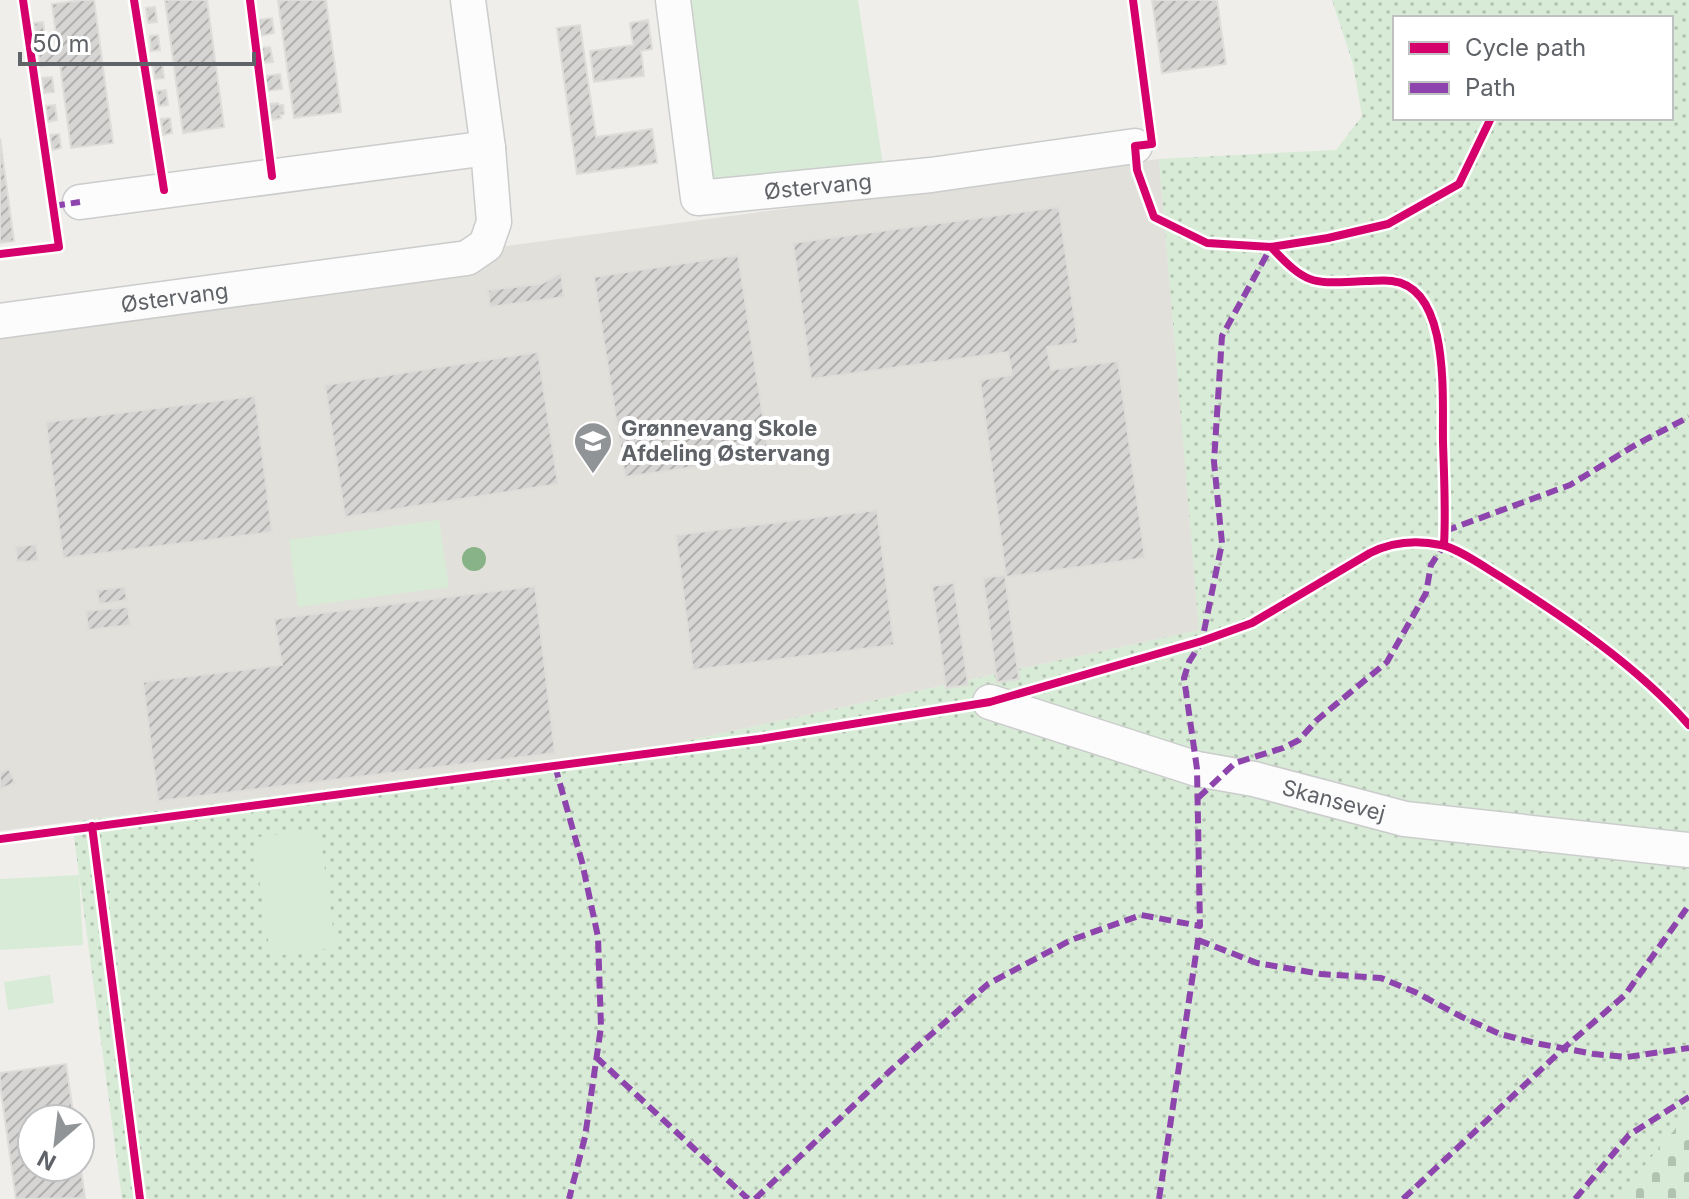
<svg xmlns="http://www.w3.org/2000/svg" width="1689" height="1199" font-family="Inter,sans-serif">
	<defs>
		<pattern id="grass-dots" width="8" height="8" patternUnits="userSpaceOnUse" patternTransform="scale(2)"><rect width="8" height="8" fill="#d8ebd6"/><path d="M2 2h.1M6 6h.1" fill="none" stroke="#b2c2b1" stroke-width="1.8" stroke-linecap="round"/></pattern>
		<pattern id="cemetery-stones" width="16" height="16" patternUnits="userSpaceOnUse" patternTransform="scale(2)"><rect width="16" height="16" fill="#d8ebd6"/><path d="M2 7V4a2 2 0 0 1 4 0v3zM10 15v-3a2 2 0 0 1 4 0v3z" fill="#b2c2b1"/></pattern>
		<pattern id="building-hatch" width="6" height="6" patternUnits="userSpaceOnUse" patternTransform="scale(2)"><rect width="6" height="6" fill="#d6d5d3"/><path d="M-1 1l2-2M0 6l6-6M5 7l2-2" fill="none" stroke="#b1b0af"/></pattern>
	</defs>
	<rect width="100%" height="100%" fill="#efeeea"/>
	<path fill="#e2e0da" d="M 1159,159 L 1200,630 L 673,744 L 0,831 L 0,319 L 325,270 Z"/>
	<path fill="url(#grass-dots)" fill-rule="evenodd" d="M 1332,0 L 1689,0 L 1689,1118 L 1680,1123 L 1617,1199 L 122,1199 L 72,822 L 673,744 L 1199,630 L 1159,159 L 1336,150 L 1362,116 L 1353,64 ZM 1395,18 L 1671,18 L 1671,118 L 1395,118 Z"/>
	<path fill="url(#cemetery-stones)" d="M 1689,1118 L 1689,1199 L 1617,1199 L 1680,1123 Z"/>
	<path fill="#d8ebd6" d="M 687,0 L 858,0 L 883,165 L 715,189 Z
		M 439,520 L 449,587 L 298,607 L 289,540 Z
		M 314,830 L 320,834 L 335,942 L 331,948 L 275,956 L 270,953 L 254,844 L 258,837 Z
		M 79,875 L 83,945 L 0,950 L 0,879 Z
		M 50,975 L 54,1003 L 8,1010 L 4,982 Z"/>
	<path fill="url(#building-hatch)" stroke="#deddd9" stroke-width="2" d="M 83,0 L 94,0 L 113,143 L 71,148 L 60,64 L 40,66 L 38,51 L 58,48 L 52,4 Z
		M 165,0 L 207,0 L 224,127 L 183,133 Z
		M 288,0 L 326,0 L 341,112 L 294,118 L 278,1 Z
		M 1152,0 L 1217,0 L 1226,64 L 1162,73 Z
		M 155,7 L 157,22 L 148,23 L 146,8 Z
		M 272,18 L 274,33 L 260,36 L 257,20 Z
		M 648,20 L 652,49 L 641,51 L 644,76 L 594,82 L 590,51 L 633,45 L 630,23 Z
		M 43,22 L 45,37 L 37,38 L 34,23 Z
		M 580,25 L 596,137 L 652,129 L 657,163 L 577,174 L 557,28 Z
		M 158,35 L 160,50 L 151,51 L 150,36 Z
		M 270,47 L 273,62 L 263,63 L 261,48 Z
		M 162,63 L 164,78 L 155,79 L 153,64 Z
		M 280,74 L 282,89 L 267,91 L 265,76 Z
		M 52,77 L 54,92 L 44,93 L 42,78 Z
		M 166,90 L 168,105 L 159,106 L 157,91 Z
		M 278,103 L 279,105 L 283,105 L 284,114 L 280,115 L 281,118 L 271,120 L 269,104 Z
		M 55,105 L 57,120 L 48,122 L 46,106 Z
		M 170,118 L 172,133 L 163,135 L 161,119 Z
		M 59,134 L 61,148 L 52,150 L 50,135 Z
		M 0,138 L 14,241 L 0,243 Z
		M 1059,207 L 1078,343 L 1047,347 L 1051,370 L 1118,361 L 1145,558 L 1006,577 L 980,380 L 1012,375 L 1008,352 L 811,379 L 793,243 Z
		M 738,255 L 769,456 L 625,477 L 594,277 Z
		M 561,273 L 564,297 L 490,307 L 488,290 L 541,284 Z
		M 538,352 L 558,484 L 345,517 L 325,385 Z
		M 255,396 L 272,532 L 63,558 L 46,422 Z
		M 877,510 L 894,645 L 693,670 L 676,535 Z
		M 36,544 L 38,561 L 17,562 L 16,547 Z
		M 1005,575 L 1019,679 L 997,682 L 983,578 Z
		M 954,583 L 968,685 L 946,688 L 932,586 Z
		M 535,586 L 555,753 L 158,801 L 143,682 L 282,665 L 274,619 Z
		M 125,587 L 127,600 L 99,604 L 97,590 Z
		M 128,607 L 130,625 L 88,630 L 86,611 Z
		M 9,769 L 15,783 L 0,789 L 0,772 Z
		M 66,1064 L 74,1119 L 32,1119 L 32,1167 L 80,1167 L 80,1162 L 85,1198 L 16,1199 L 0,1084 L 0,1073 Z"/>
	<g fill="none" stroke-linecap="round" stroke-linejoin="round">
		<defs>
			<g id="minor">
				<path id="s1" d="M 673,0 L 698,198 L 931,175 L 1135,146"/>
				<path d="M 80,202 L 488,148"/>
				<path id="s2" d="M 0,321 L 467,258 L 486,245 L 494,222 L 488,148 L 468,0"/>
				<path id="s3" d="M 990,702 L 1197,769 L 1254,779 L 1405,819 L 1689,850"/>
			</g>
		</defs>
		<use href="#minor" stroke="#cbcccc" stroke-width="37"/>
		<use href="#minor" stroke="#fdfcfc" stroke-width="34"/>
		<path stroke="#8e44ad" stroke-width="6" stroke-dasharray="12 6" stroke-linecap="butt" d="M 53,206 L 80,202
			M 1445,531 L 1570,485 L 1637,444 L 1689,417
			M 555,766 L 582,862 L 598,937 L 601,1027 L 585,1137 L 569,1199
			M 1198,798 L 1235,763 L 1283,748 L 1299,740 L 1317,720 L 1387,662 L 1426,593 L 1431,565 L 1444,545
			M 1198,940 L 1257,963 L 1321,974 L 1381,978 L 1415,992 L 1462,1017 L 1500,1034 L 1535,1043 L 1594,1054 L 1627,1057 L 1689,1048
			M 596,1057 L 748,1199
			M 755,1199 L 891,1070 L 988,984 L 1071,940 L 1141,915 L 1200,926 L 1197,769 L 1184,678 L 1189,662 L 1202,641 L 1222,543 L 1214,462 L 1222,336 L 1271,247
			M 1159,1199 L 1199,934
			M 1403,1199 L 1564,1048 L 1625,995 L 1689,905
			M 1575,1199 L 1629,1135 L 1689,1097"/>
		<defs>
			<path id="cycleway" d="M 134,0 L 164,190
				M 250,0 L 272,176
				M 1133,0 L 1152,144 L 1135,146 L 1137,170 L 1154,217 L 1207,243 L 1271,247 L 1328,238 L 1388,224 L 1459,184 L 1491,118
				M 1271,247 C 1309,288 1314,283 1367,281 C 1375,281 1384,280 1392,281 C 1451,288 1442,399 1443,442 C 1444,476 1446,511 1444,545
				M 0,254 L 59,247 L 23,0
				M 92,826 L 140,1199
				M 0,839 L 759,739 L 990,702 L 1202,641 L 1252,623 L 1370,553 C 1392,542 1417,540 1441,545 C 1458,548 1486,568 1501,577 C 1568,620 1636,665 1689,725"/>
		</defs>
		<use href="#cycleway" stroke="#fff" stroke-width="13"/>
		<use href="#cycleway" stroke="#d6006c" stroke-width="8"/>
	</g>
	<circle fill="#88b388" cx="474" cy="559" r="12"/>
	<defs>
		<symbol id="school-pin" viewBox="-11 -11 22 30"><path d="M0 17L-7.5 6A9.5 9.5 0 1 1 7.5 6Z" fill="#919496" stroke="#fff"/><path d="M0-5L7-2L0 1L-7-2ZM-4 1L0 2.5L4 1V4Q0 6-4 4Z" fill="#fff"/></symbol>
	</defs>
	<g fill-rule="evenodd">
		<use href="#school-pin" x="571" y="419" width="44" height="60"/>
	</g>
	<g text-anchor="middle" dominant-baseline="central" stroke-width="8" stroke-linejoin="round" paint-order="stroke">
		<g font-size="22" fill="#5f6368" stroke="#fff">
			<text stroke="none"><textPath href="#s1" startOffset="320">Østervang</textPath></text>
			<text stroke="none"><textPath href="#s2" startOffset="176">Østervang</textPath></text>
			<text stroke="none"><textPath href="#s3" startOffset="358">Skansevej</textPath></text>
		</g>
		<g font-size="22" font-weight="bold" fill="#5f6368" stroke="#fff" text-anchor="start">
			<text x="621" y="428">Grønnevang Skole<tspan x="621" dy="25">Afdeling Østervang</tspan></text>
		</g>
	</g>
	<rect x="1393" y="16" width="280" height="104" fill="#ffffff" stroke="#bfc1c3" stroke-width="2"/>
	<rect x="1409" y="42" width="40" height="12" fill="#d6006c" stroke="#bfc1c3" stroke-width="2"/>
	<text x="1465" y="56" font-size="24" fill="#5f6368">Cycle path</text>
	<rect x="1409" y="82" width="40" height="12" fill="#8e44ad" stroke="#bfc1c3" stroke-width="2"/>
	<text x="1465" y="96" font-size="24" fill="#5f6368">Path</text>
	<g transform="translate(56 1143) rotate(208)"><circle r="38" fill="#ffffff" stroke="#bfc1c3" stroke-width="2"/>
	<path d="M0-6L14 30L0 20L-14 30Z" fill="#919496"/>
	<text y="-12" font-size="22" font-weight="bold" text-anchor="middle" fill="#5f6368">N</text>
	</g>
	<path d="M20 52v12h234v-12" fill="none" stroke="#5f6368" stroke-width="4"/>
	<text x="32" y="52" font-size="24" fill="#5f6368" stroke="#ffffff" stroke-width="6" paint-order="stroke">50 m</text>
</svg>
